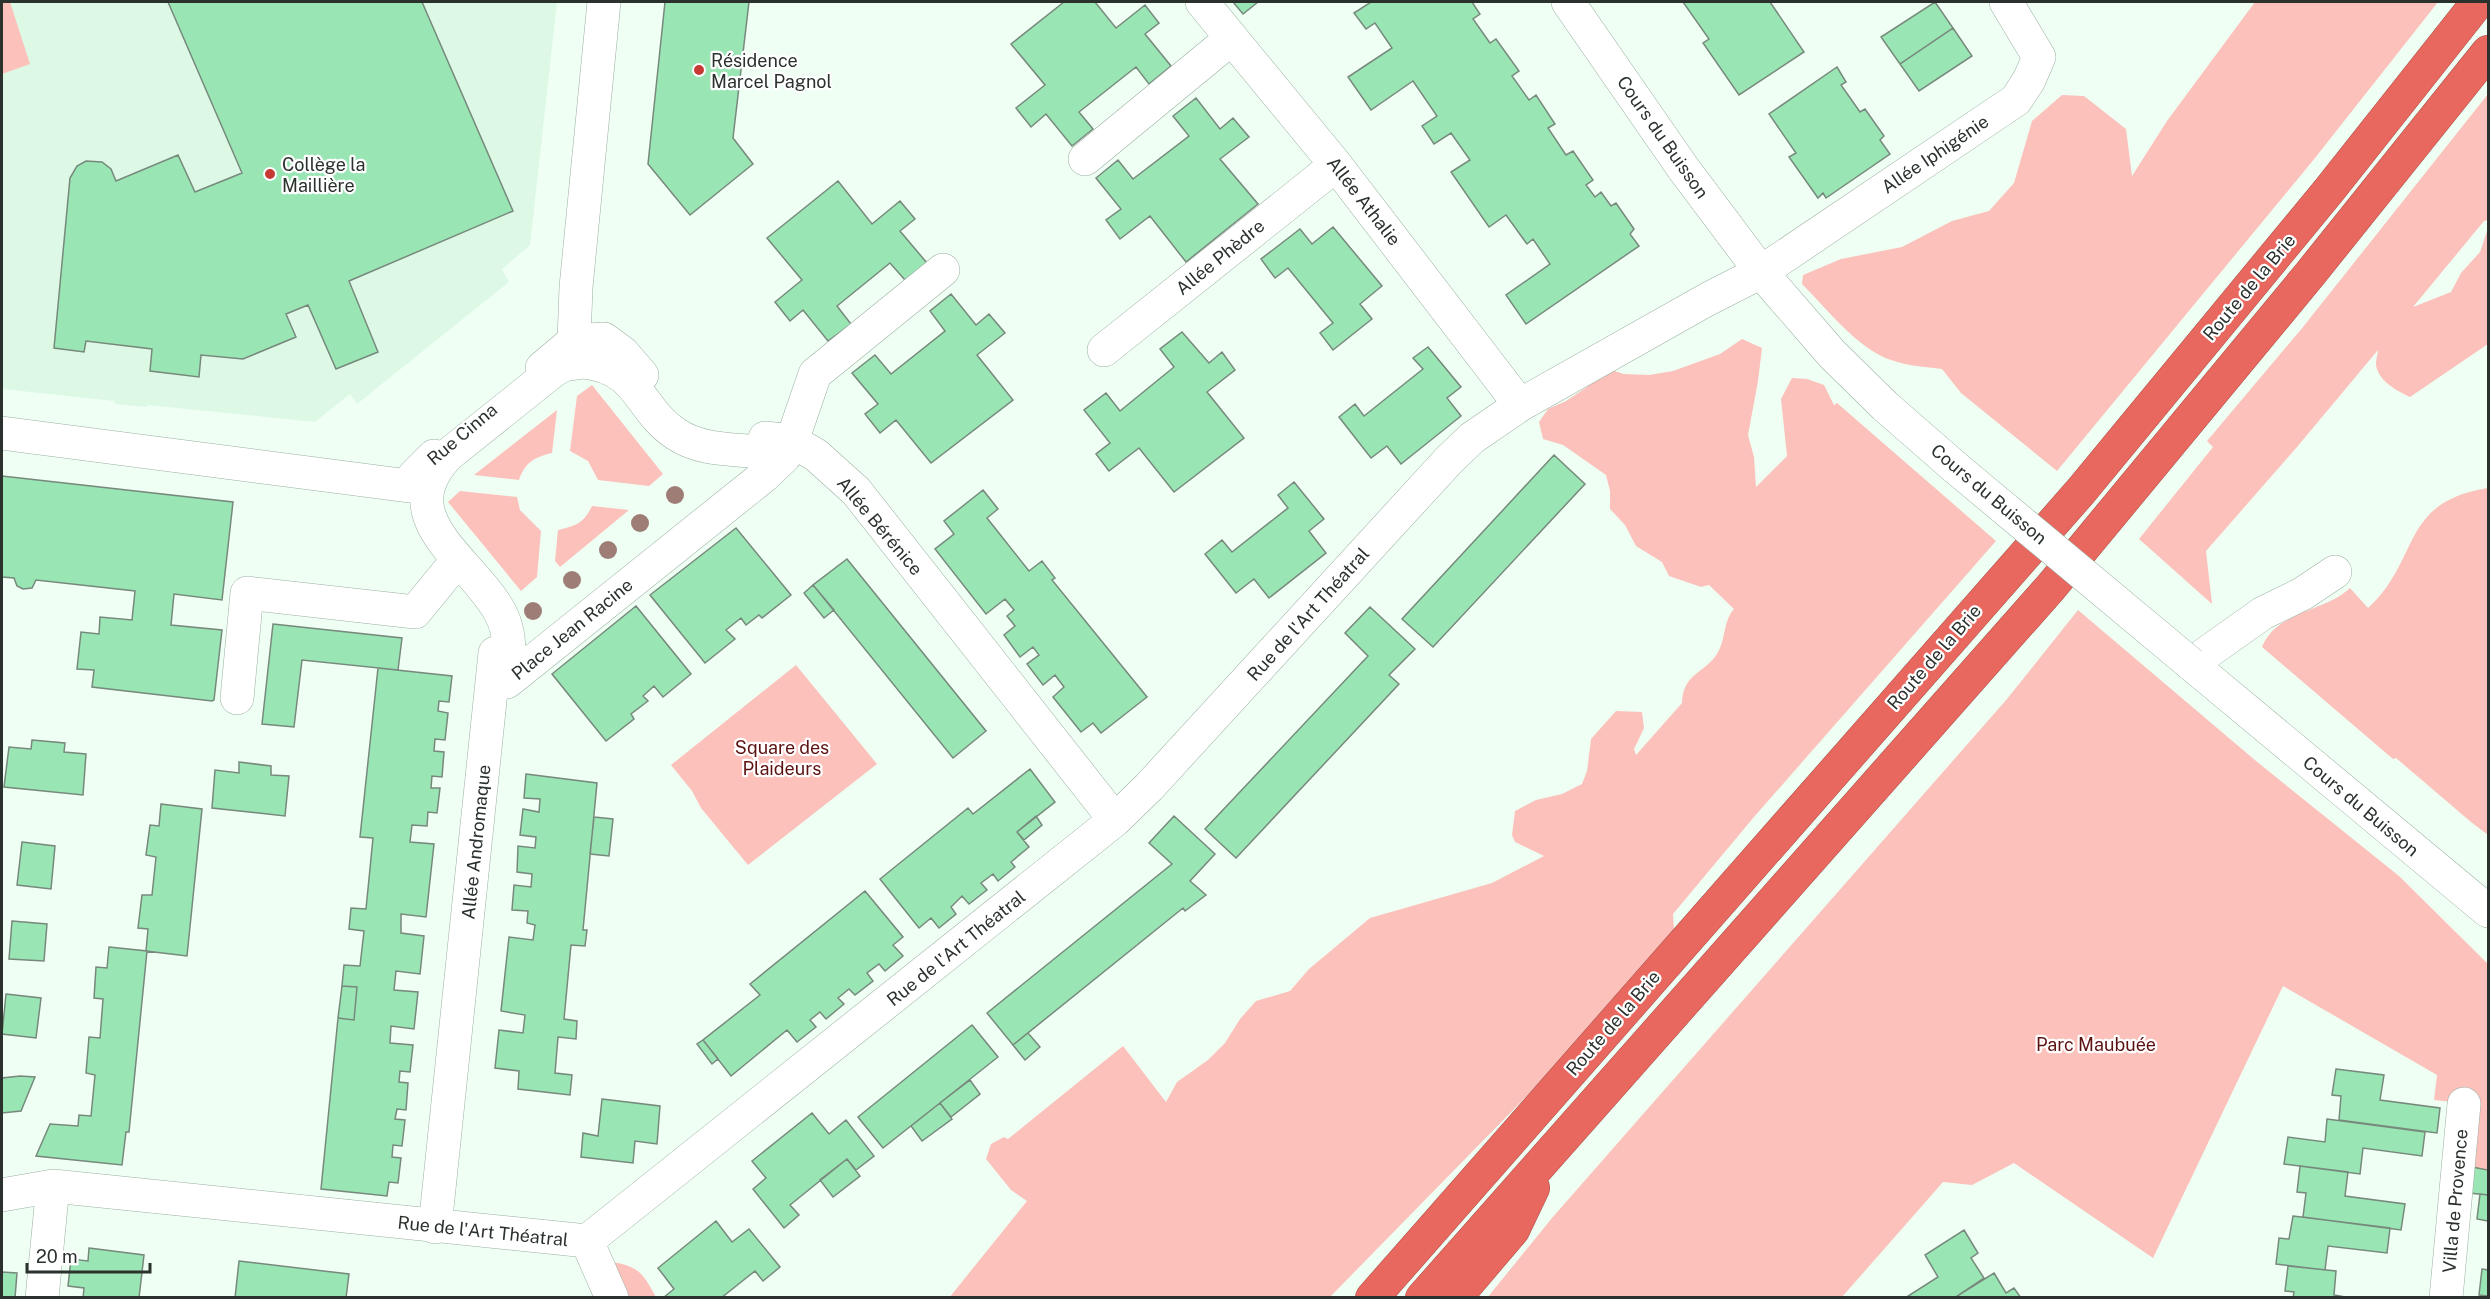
<svg xmlns="http://www.w3.org/2000/svg" width="2490" height="1299" font-family="'Public Sans',sans-serif">
	<rect width="100%" height="100%" fill="#effff4"/>
	<path fill="#ddf9e6" d="M 2,2 L 557,2 L 530,245 L 502,269 L 509,282 L 357,404 L 350,394 L 315,422 L 147,405 L 147,407 L 115,404 L 114,401 L 2,389 Z"/>
	<path fill="#fbc1ba" d="M 2,2 L 10,2 L 30,64 L 2,74 Z
		M 2255,2 L 2438,2 L 2315,158 L 2057,471 L 1961,393 L 1942,369 C 1925,367 1908,366 1891,360 C 1859,350 1826,308 1802,284 L 1803,275 L 1841,259 L 1902,247 L 1952,221 L 1989,211 L 2014,183 L 2032,121 L 2062,95 L 2084,96 L 2126,129 L 2132,176 L 2167,121 Z
		M 2488,94 L 2488,220 L 2484,221 L 2413,307 L 2451,292 L 2461,273 L 2480,252 L 2488,228 L 2488,344 L 2410,397 C 2397,391 2377,380 2376,364 C 2376,359 2378,353 2378,350 L 2297,447 L 2206,551 L 2212,604 L 2139,539 L 2213,447 L 2207,441 L 2303,327 Z
		M 1742,339 L 1762,348 L 1758,381 L 1748,435 L 1754,457 L 1756,487 L 1787,456 L 1781,399 L 1792,378 L 1807,379 L 1824,385 L 1834,405 L 1837,403 L 1996,541 L 1754,817 L 1673,914 L 1674,930 L 1554,1068 L 1330,1297 L 949,1298 L 1027,1201 L 1011,1190 L 986,1159 L 991,1144 L 1004,1137 L 1008,1139 L 1123,1046 L 1166,1102 L 1177,1082 L 1208,1060 L 1225,1043 L 1240,1019 L 1256,1001 L 1290,991 L 1309,969 L 1370,918 L 1492,883 L 1544,856 L 1515,842 L 1512,835 L 1515,811 L 1536,800 L 1562,794 L 1582,784 L 1587,771 L 1591,739 L 1616,711 L 1642,712 L 1644,728 L 1634,749 L 1636,755 L 1682,703 C 1683,673 1705,673 1717,654 C 1726,640 1723,621 1734,609 L 1709,585 L 1701,587 L 1669,576 L 1662,562 L 1636,546 L 1625,525 L 1610,509 L 1610,491 L 1606,475 L 1563,445 L 1543,439 L 1539,422 L 1548,409 L 1566,401 L 1587,387 L 1595,376 L 1611,370 L 1624,374 L 1649,375 L 1673,371 L 1720,354 Z
		M 592,385 L 663,474 L 649,486 L 598,480 L 588,461 L 570,451 L 577,396 Z
		M 557,410 L 552,453 C 535,457 525,462 519,480 L 474,475 Z
		M 2488,488 L 2488,835 L 2471,822 L 2396,758 L 2393,759 L 2262,647 C 2277,610 2323,613 2350,588 L 2368,608 C 2421,560 2399,502 2488,488 Z
		M 460,491 L 517,497 L 520,510 L 541,531 L 537,577 L 521,591 L 448,502 Z
		M 592,506 L 629,510 L 560,567 L 555,561 L 558,530 C 576,526 584,523 592,506 Z
		M 2078,610 L 2256,761 L 2399,876 L 2488,964 L 2488,1170 L 2472,1167 L 2479,1105 L 2434,1100 L 2437,1075 L 2283,986 L 2153,1258 L 2014,1163 L 1972,1185 L 1943,1182 L 1842,1297 L 1487,1298 L 1552,1218 L 2007,699 Z
		M 796,665 L 877,764 L 748,865 L 701,808 L 692,791 L 671,765 Z
		M 606,1261 C 638,1266 641,1270 656,1297 L 605,1297 Z"/>
	<path fill="#9ae5b4" stroke="#77897c" stroke-width="1.5" d="M 168,2 L 422,2 L 513,211 L 349,281 L 378,352 L 336,369 L 308,305 L 286,314 L 296,337 L 243,359 L 201,355 L 199,377 L 150,371 L 152,349 L 86,341 L 84,352 L 54,348 L 70,178 L 77,166 L 86,161 L 102,162 L 111,169 L 116,181 L 178,155 L 195,192 L 242,173 Z
		M 665,2 L 749,2 L 733,138 L 753,164 L 690,215 L 648,164 Z
		M 1064,2 L 1095,2 L 1116,28 L 1145,5 L 1159,23 L 1145,34 L 1171,66 L 1149,84 L 1136,67 L 1079,112 L 1093,129 L 1072,146 L 1046,114 L 1031,127 L 1016,108 L 1045,85 L 1011,44 Z
		M 1233,2 L 1258,2 L 1243,14 Z
		M 1371,2 L 1472,2 L 1480,14 L 1473,19 L 1490,43 L 1496,39 L 1519,71 L 1512,76 L 1529,100 L 1536,95 L 1555,124 L 1548,128 L 1566,155 L 1573,151 L 1593,180 L 1586,185 L 1595,197 L 1601,192 L 1611,206 L 1616,203 L 1634,229 L 1630,234 L 1639,246 L 1526,324 L 1506,295 L 1550,264 L 1533,239 L 1527,244 L 1506,215 L 1489,227 L 1451,172 L 1470,160 L 1451,133 L 1434,144 L 1422,126 L 1437,116 L 1413,81 L 1371,110 L 1348,77 L 1392,48 L 1375,23 L 1366,29 L 1354,13 Z
		M 1683,2 L 1770,2 L 1804,52 L 1739,95 L 1703,43 L 1709,39 Z
		M 1935,2 L 1953,28 L 1900,64 L 1881,37 Z
		M 1953,28 L 1972,56 L 1919,91 L 1900,64 Z
		M 1837,67 L 1846,82 L 1841,85 L 1860,112 L 1865,109 L 1884,136 L 1880,140 L 1890,154 L 1826,198 L 1823,193 L 1818,198 L 1789,157 L 1796,153 L 1769,114 Z
		M 1196,98 L 1220,129 L 1233,118 L 1249,137 L 1220,159 L 1258,204 L 1186,262 L 1150,216 L 1120,239 L 1106,220 L 1121,209 L 1096,178 L 1118,160 L 1133,179 L 1189,136 L 1173,116 Z
		M 838,181 L 872,224 L 900,201 L 915,219 L 900,231 L 927,263 L 905,280 L 890,263 L 837,306 L 851,324 L 828,341 L 803,310 L 790,321 L 775,302 L 802,280 L 767,238 Z
		M 1333,227 L 1382,286 L 1360,304 L 1372,319 L 1333,350 L 1320,333 L 1333,323 L 1288,268 L 1275,278 L 1261,259 L 1300,229 L 1312,244 Z
		M 951,294 L 976,325 L 989,314 L 1005,333 L 977,355 L 1013,400 L 931,463 L 896,420 L 880,433 L 865,414 L 878,404 L 852,373 L 875,355 L 891,374 L 945,331 L 930,311 Z
		M 1182,332 L 1209,363 L 1222,352 L 1235,370 L 1207,392 L 1244,438 L 1174,492 L 1139,448 L 1109,471 L 1096,454 L 1110,443 L 1084,410 L 1106,393 L 1120,411 L 1174,367 L 1160,349 Z
		M 1428,347 L 1461,387 L 1447,398 L 1461,416 L 1401,464 L 1387,446 L 1371,458 L 1339,417 L 1355,404 L 1364,416 L 1423,369 L 1413,358 Z
		M 1554,455 L 1585,484 L 1433,647 L 1402,619 Z
		M 2,476 L 233,502 L 222,600 L 174,594 L 171,625 L 222,630 L 214,700 L 212,701 L 92,687 L 94,670 L 77,669 L 81,632 L 99,634 L 100,617 L 132,620 L 135,591 L 36,580 L 32,588 L 23,589 L 17,586 L 14,578 L 2,577 Z
		M 1294,482 L 1324,519 L 1309,531 L 1326,553 L 1269,598 L 1254,579 L 1236,593 L 1205,554 L 1222,540 L 1232,552 L 1288,508 L 1278,495 Z
		M 983,490 L 998,509 L 987,518 L 1029,571 L 1042,561 L 1055,578 L 1052,580 L 1147,697 L 1101,733 L 1093,723 L 1081,732 L 1053,697 L 1064,687 L 1055,675 L 1043,685 L 1027,664 L 1039,655 L 1033,647 L 1020,657 L 1004,635 L 1015,626 L 1007,616 L 1014,610 L 1005,599 L 986,614 L 935,549 L 954,534 L 944,521 Z
		M 736,528 L 791,595 L 762,618 L 759,615 L 746,625 L 741,618 L 726,630 L 735,639 L 705,663 L 650,595 Z
		M 847,559 L 986,731 L 953,758 L 813,585 Z
		M 813,585 L 834,610 L 824,618 L 804,593 Z
		M 636,606 L 691,674 L 663,697 L 654,686 L 643,696 L 648,701 L 631,714 L 634,719 L 606,741 L 552,674 Z
		M 1370,607 L 1415,649 L 1389,675 L 1399,684 L 1236,858 L 1205,829 L 1368,656 L 1345,633 Z
		M 273,624 L 402,638 L 398,670 L 302,660 L 294,727 L 262,724 Z
		M 378,668 L 452,676 L 449,702 L 439,701 L 438,711 L 448,713 L 445,740 L 435,739 L 434,751 L 444,752 L 442,777 L 432,776 L 431,788 L 440,788 L 437,813 L 428,812 L 427,826 L 412,825 L 410,842 L 434,844 L 426,917 L 401,914 L 401,933 L 424,936 L 420,974 L 396,971 L 394,990 L 418,992 L 414,1029 L 391,1026 L 390,1043 L 413,1045 L 410,1072 L 400,1071 L 399,1082 L 408,1083 L 406,1110 L 397,1109 L 395,1119 L 405,1120 L 402,1146 L 393,1145 L 392,1157 L 401,1158 L 398,1183 L 389,1182 L 387,1196 L 321,1189 L 338,1018 L 354,1020 L 357,987 L 342,986 L 344,965 L 360,966 L 364,931 L 349,929 L 351,908 L 366,909 L 373,838 L 360,837 Z
		M 32,740 L 65,743 L 64,752 L 86,754 L 83,795 L 4,787 L 9,747 L 31,749 Z
		M 239,762 L 271,766 L 271,775 L 289,776 L 285,816 L 212,808 L 215,770 L 239,773 Z
		M 1030,769 L 1055,802 L 1017,832 L 1029,847 L 1011,862 L 1015,867 L 998,881 L 993,874 L 981,883 L 987,890 L 969,904 L 962,896 L 951,907 L 956,914 L 939,928 L 931,918 L 919,928 L 880,879 L 968,808 L 973,814 Z
		M 526,774 L 597,783 L 583,930 L 587,930 L 585,946 L 571,945 L 564,1019 L 577,1021 L 576,1039 L 558,1037 L 555,1073 L 572,1075 L 570,1095 L 518,1089 L 519,1071 L 495,1068 L 499,1030 L 523,1033 L 525,1015 L 501,1011 L 509,937 L 533,940 L 535,925 L 527,923 L 528,911 L 512,910 L 514,885 L 531,887 L 532,874 L 517,872 L 518,846 L 535,848 L 536,837 L 520,835 L 523,809 L 539,812 L 540,799 L 524,798 Z
		M 161,804 L 202,809 L 187,956 L 146,951 L 148,929 L 138,928 L 142,895 L 152,895 L 156,857 L 146,855 L 150,825 L 159,826 Z
		M 1036,816 L 1042,825 L 1024,840 L 1017,832 Z
		M 1174,816 L 1215,854 L 1190,881 L 1206,895 L 1185,911 L 1183,908 L 1013,1045 L 987,1013 L 1172,864 L 1149,843 Z
		M 594,817 L 613,819 L 609,856 L 590,854 Z
		M 22,842 L 55,846 L 51,889 L 17,885 Z
		M 865,891 L 903,937 L 893,945 L 903,956 L 885,971 L 879,964 L 867,973 L 873,981 L 855,995 L 849,989 L 838,998 L 844,1004 L 826,1019 L 820,1012 L 810,1020 L 816,1027 L 797,1042 L 787,1030 L 731,1076 L 703,1040 L 760,995 L 750,984 Z
		M 12,921 L 47,924 L 44,961 L 9,959 Z
		M 109,947 L 147,951 L 129,1132 L 126,1132 L 122,1165 L 36,1156 L 50,1124 L 78,1126 L 79,1115 L 91,1116 L 95,1075 L 86,1073 L 89,1037 L 100,1038 L 103,999 L 94,998 L 96,967 L 107,968 Z
		M 342,986 L 357,987 L 354,1020 L 338,1018 Z
		M 6,994 L 41,998 L 36,1038 L 2,1034 Z
		M 972,1025 L 998,1057 L 883,1148 L 858,1117 Z
		M 1028,1033 L 1040,1047 L 1025,1060 L 1013,1045 Z
		M 703,1040 L 718,1059 L 712,1064 L 697,1044 Z
		M 2336,1069 L 2384,1075 L 2380,1100 L 2440,1108 L 2437,1133 L 2339,1120 L 2341,1096 L 2332,1095 Z
		M 20,1076 L 35,1077 L 21,1111 L 2,1113 L 2,1078 Z
		M 970,1080 L 980,1094 L 951,1117 L 940,1103 Z
		M 602,1099 L 660,1106 L 657,1144 L 635,1141 L 633,1163 L 581,1157 L 583,1133 L 598,1136 Z
		M 940,1103 L 952,1119 L 922,1141 L 911,1126 Z
		M 812,1113 L 829,1134 L 846,1120 L 874,1156 L 856,1170 L 847,1159 L 790,1205 L 799,1215 L 784,1228 L 753,1189 L 766,1178 L 752,1161 Z
		M 2327,1119 L 2425,1132 L 2422,1156 L 2363,1148 L 2360,1174 L 2284,1164 L 2288,1137 L 2325,1142 Z
		M 847,1159 L 860,1176 L 833,1197 L 820,1180 Z
		M 2300,1166 L 2348,1172 L 2345,1196 L 2405,1204 L 2401,1230 L 2303,1217 L 2306,1193 L 2297,1192 Z
		M 2472,1167 L 2488,1170 L 2488,1195 L 2469,1193 Z
		M 2480,1194 L 2488,1195 L 2488,1221 L 2477,1219 Z
		M 2293,1216 L 2390,1228 L 2387,1253 L 2328,1246 L 2325,1270 L 2276,1264 L 2279,1238 L 2289,1239 Z
		M 716,1221 L 732,1242 L 749,1229 L 780,1267 L 763,1281 L 755,1271 L 721,1298 L 663,1298 L 674,1289 L 658,1268 Z
		M 1964,1230 L 1978,1253 L 1971,1258 L 1984,1278 L 1954,1298 L 1905,1298 L 1938,1277 L 1925,1255 Z
		M 89,1248 L 144,1255 L 139,1298 L 83,1298 L 84,1288 L 68,1286 L 71,1259 L 88,1261 Z
		M 239,1261 L 349,1274 L 346,1298 L 235,1298 Z
		M 2288,1266 L 2336,1271 L 2334,1295 L 2351,1298 L 2293,1298 L 2294,1292 L 2285,1291 Z
		M 2482,1269 L 2488,1270 L 2488,1296 L 2479,1295 Z
		M 2,1272 L 17,1273 L 15,1298 L 2,1298 Z
		M 1994,1273 L 2006,1293 L 2014,1288 L 2021,1298 L 1954,1298 Z"/>
	<g fill="none" stroke-linecap="round" stroke-linejoin="round">
		<defs>
			<path id="minor" d="M 1202,2 L 1336,165 L 1520,405
				M 1568,2 L 1683,168 L 1761,272 L 1832,354 L 1885,406 L 1956,468
				M 1085,159 L 1232,38
				M 574,341 L 604,339 L 623,353 L 642,375
				M 1104,350 L 1336,165
				M 584,362 C 640,368 638,409 676,434 C 707,455 750,447 785,456 L 764,476 L 507,682 C 509,658 512,636 501,614 C 474,561 387,519 448,455 L 553,371 L 563,365 Z
				M 542,368 L 574,341 L 576,287 L 604,2
				M 2,433 L 409,486 L 414,476 L 434,456
				M 765,438 L 792,441 L 816,455 L 856,491 L 1115,820
				M 792,441 L 815,374 L 943,270
				M 2335,572 L 2302,594 L 2263,613 L 2191,664 L 2488,911
				M 237,698 L 247,593 L 415,612 L 451,568
				M 2,1195 L 53,1186 L 587,1241 L 1115,820 L 1149,787 L 1449,460 L 1472,438 L 1520,405 L 1708,299 L 1761,272 L 2016,100 L 2029,80 L 2039,57 L 2006,2
				M 435,1227 L 495,653
				M 587,1241 L 612,1298
				M 42,1298 L 53,1186
				M 2446,1298 L 2464,1104"/>
			<path id="highway" d="M 1372,1298 L 2081,491 L 2330,189 L 2478,2
				M 1422,1298 L 2051,587 L 2310,274 L 2488,52
				M 1455,1298 L 1513,1230 L 1533,1188"/>
		</defs>
		<use href="#minor" stroke="#9cafa2" stroke-width="34"/>
		<use href="#highway" stroke="#a6544d" stroke-width="34"/>
		<use href="#minor" stroke="#fff" stroke-width="33"/>
		<use href="#highway" stroke="#e8675e" stroke-width="33"/>
		<defs>
			<path id="minor-bridge" d="M 1956,468 L 2191,664"/>
		</defs>
		<use href="#minor-bridge" stroke="#9cafa2" stroke-width="34" stroke-linecap="butt"/>
		<use href="#minor-bridge" stroke="#fff" stroke-width="33"/>
	</g>
	<g fill="#9e7d77">
		<circle cx="675" cy="495" r="9"/>
		<circle cx="640" cy="523" r="9"/>
		<circle cx="608" cy="550" r="9"/>
		<circle cx="572" cy="580" r="9"/>
		<circle cx="533" cy="611" r="9"/>
	</g>
	<g fill="#c73935" stroke="#fff" stroke-width="2">
		<circle cx="699" cy="70" r="6"/>
		<circle cx="270" cy="174" r="6"/>
	</g>
	<g text-anchor="middle" dominant-baseline="central" stroke-width="4.5" stroke-linejoin="round" paint-order="stroke">
		<g font-size="18" fill="#2b322d" stroke="#fff" text-anchor="start">
			<text x="711" y="60">Résidence<tspan x="711" dy="21">Marcel Pagnol</tspan></text>
			<text x="282" y="164">Collège la<tspan x="282" dy="21">Maillière</tspan></text>
		</g>
		<g font-size="18" fill="#2b322d" stroke="#fff">
			<text transform="translate(1663 137) rotate(55)">Cours du Buisson</text>
			<text transform="translate(1935 154) rotate(-34)">Allée Iphigénie</text>
			<text transform="translate(1364 201) rotate(52)">Allée Athalie</text>
			<text transform="translate(1220 257) rotate(-39)">Allée Phèdre</text>
			<text transform="translate(2249 287) rotate(-50)">Route de la Brie</text>
			<text transform="translate(462 434) rotate(-40)">Rue Cinna</text>
			<text transform="translate(1989 494) rotate(40)">Cours du Buisson</text>
			<text transform="translate(880 526) rotate(50)">Allée Bérénice</text>
			<text transform="translate(1308 614) rotate(-48)">Rue de l'Art Théatral</text>
			<text transform="translate(572 629) rotate(-39)">Place Jean Racine</text>
			<text transform="translate(1934 657) rotate(-49)">Route de la Brie</text>
			<text transform="translate(2361 806) rotate(40)">Cours du Buisson</text>
			<text transform="translate(476 842) rotate(-84)">Allée Andromaque</text>
			<text transform="translate(956 948) rotate(-39)">Rue de l'Art Théatral</text>
			<text transform="translate(1613 1023) rotate(-49)">Route de la Brie</text>
			<text transform="translate(2455 1201) rotate(-85)">Villa de Provence</text>
			<text transform="translate(483 1231) rotate(6)">Rue de l'Art Théatral</text>
		</g>
		<g font-size="18" fill="#5b1211" stroke="#fff">
			<text x="782" y="747">Square des<tspan x="782" dy="21">Plaideurs</tspan></text>
			<text x="2096" y="1044">Parc Maubuée</text>
		</g>
	</g>
	<rect width="2490" height="1299" fill="none" stroke="#2b322d" stroke-width="6"/>
	<path d="M27 1263v9h123v-9" fill="none" stroke="#2b322d" stroke-width="3"/>
	<text x="36" y="1263" font-size="18" fill="#2b322d" stroke="#ffffff" stroke-width="4.5" paint-order="stroke">20 m</text>
</svg>
